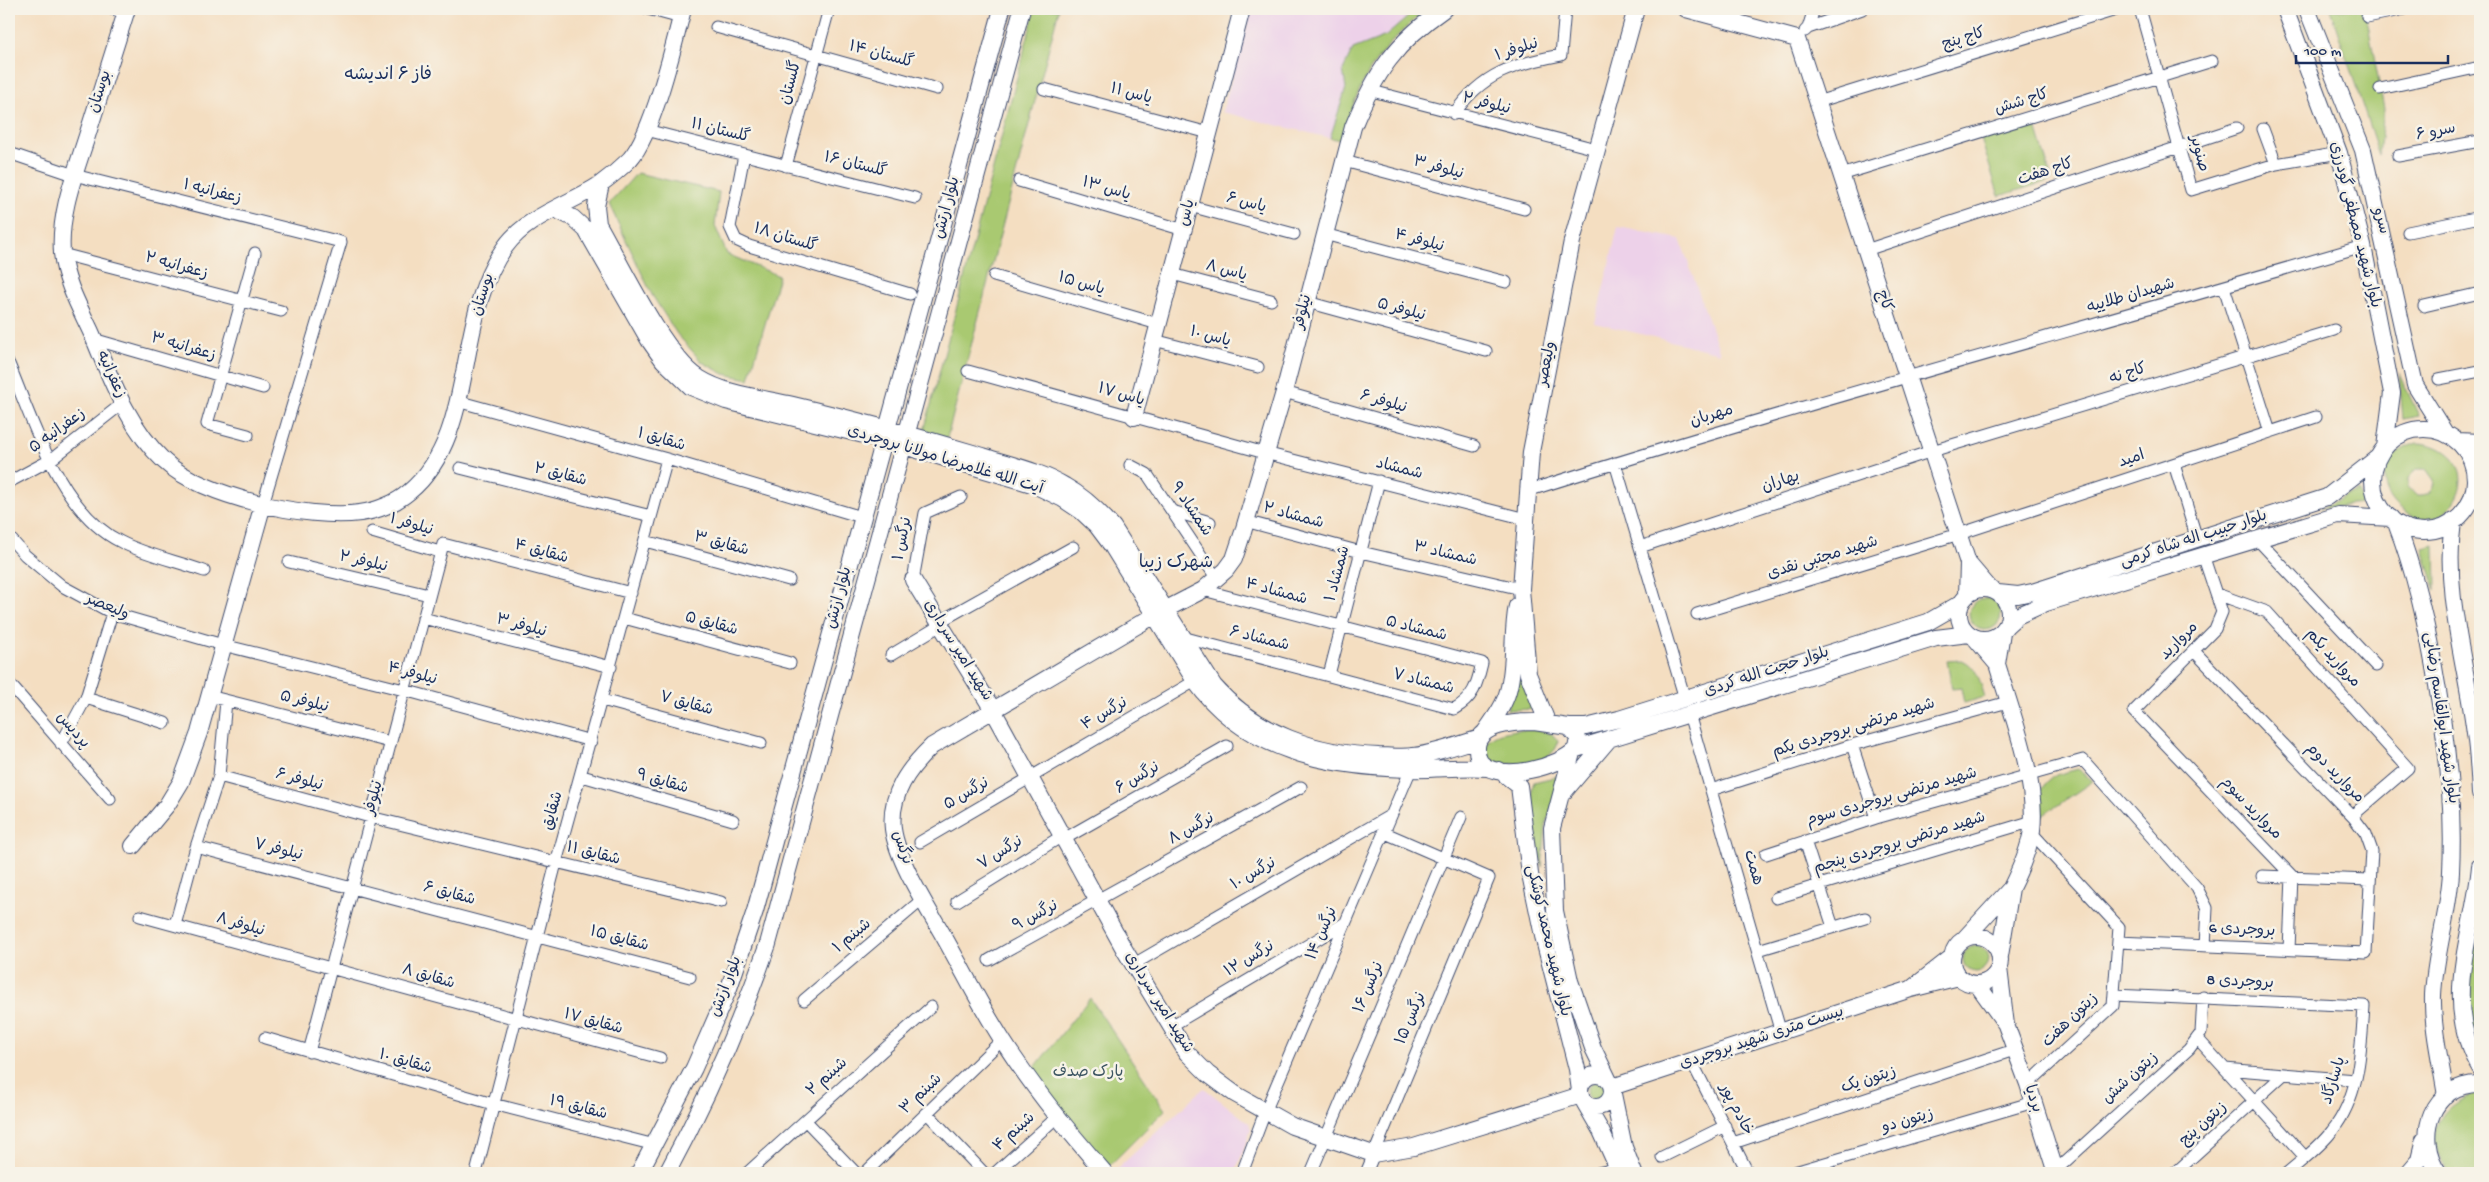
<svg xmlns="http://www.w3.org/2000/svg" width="2489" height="1182" font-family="'Gochi Hand','Playpen Sans Arabic',sans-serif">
	<rect width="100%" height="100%" fill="#f7f3e8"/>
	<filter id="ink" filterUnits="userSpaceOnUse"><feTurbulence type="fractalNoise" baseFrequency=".02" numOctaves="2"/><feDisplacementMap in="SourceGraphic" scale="10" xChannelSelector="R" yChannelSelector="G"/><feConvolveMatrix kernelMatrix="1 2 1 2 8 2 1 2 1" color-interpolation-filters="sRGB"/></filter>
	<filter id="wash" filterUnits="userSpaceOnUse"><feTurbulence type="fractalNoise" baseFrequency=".0096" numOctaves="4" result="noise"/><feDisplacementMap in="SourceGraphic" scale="20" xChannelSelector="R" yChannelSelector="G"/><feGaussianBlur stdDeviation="1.12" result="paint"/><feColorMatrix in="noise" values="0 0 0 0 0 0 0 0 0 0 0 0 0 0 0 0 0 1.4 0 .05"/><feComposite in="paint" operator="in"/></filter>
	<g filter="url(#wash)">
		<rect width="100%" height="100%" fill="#f4dec1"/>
		<path fill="#edd1e9" d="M 1252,9 L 1417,9 L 1386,36 L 1353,49 L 1343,70 L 1346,88 L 1330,138 L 1222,112 Z
			M 1618,227 L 1680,239 L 1720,353 L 1595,323 Z
			M 1204,1088 L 1249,1123 L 1251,1130 L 1235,1173 L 1121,1173 L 1117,1169 Z"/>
		<path fill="#a9c971" stroke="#627c68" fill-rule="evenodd" d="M 1035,9 L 1059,9 L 947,438 L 924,431 Z
			M 1417,9 L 1427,10 C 1376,50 1360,79 1341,140 L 1330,138 L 1346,88 L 1343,70 L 1353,49 L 1386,36 Z
			M 2330,9 L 2365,9 L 2384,109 L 2379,155 Z
			M 2035,123 L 2052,180 L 1999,196 L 1981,139 Z
			M 637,173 L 719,192 L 715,226 L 727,254 L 779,276 L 749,379 L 724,374 L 702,362 L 677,334 L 652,295 L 609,204 Z
			M 2399,373 L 2419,416 L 2403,419 Z
			M 2417,443 C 2445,443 2471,466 2457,496 C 2425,560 2337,470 2417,443 ZM 2417,469 L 2426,469 L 2434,480 C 2434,491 2428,496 2417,495 L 2408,487 L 2408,478 Z
			M 2359,490 L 2363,504 L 2321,508 Z
			M 2435,545 L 2436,591 L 2423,548 Z
			M1969 614a16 16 0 1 1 32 0a16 16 0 1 1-32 0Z
			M 1962,660 C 1978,667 1980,682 1985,697 L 1964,703 L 1961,688 L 1952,689 L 1947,661 Z
			M 1519,662 L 1537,709 L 1507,710 Z
			M 1539,730 L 1552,734 L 1558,741 C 1557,765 1502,770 1487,757 L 1485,747 C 1490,728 1523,730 1539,730 Z
			M 2078,769 L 2093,781 L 2042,816 L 2039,790 L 2056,775 Z
			M 1563,775 L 1546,825 L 1542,867 L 1535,828 L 1532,788 L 1534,782 Z
			M 2478,927 L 2480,927 L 2480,1052 C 2459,1014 2471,968 2478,927 Z
			M1963 959a13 13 0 1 1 26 0a13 13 0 1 1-26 0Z
			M 1090,998 L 1165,1110 L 1109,1166 L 1031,1072 Z
			M1587 1091a10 10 0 1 1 20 0a10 10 0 1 1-20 0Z
			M 2474,1094 L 2480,1094 L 2480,1173 L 2451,1173 C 2422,1142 2434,1105 2474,1094 Z"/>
	</g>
	<g filter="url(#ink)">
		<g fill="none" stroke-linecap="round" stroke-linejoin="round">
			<defs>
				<path id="street" d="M 112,9 L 126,13
					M 648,9 L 681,18
					M 2140,9 L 2191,190 L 2276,164 L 2339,153
					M 2367,17 L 2405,9
					M 716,27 L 937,89
					M 1808,28 L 1862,9
					M 1805,31 L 1808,28 L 1814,9
					M 1044,89 L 1209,133
					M 2380,89 L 2480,67
					M 1368,90 L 1596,149
					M 1817,102 L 2119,9
					M 1454,114 C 1482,73 1514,64 1561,55 L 1565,9
					M 2263,129 L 2276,164
					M 646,130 L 915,198
					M 9,153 L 74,175 L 341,242 L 263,504
					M 744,155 L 730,227 L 736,240 L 749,246 L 910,294
					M 2398,156 L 2480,141
					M 1344,161 L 1524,209
					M 786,166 L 829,9
					M 1841,175 L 2212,61
					M 1019,181 L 1184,230
					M 1190,206 L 1294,234
					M 2408,232 L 2480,217
					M 1324,234 L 1506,282
					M 1866,250 L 2237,128
					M 62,254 L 281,311
					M 1172,274 L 1271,300
					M 994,276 L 1158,324
					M 2224,287 L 2270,432
					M 1307,302 L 1486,351
					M 2424,306 L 2480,293
					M 93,339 L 263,388
					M 1154,340 L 1258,367
					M 9,364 C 33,422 61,513 121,542 C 146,555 177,561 204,571
					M 968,371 L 1265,453 L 1526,519
					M 2439,379 L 2480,371
					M 1284,392 L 1474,446
					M 457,401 L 667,459 L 855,515
					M 248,435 L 207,424 L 255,253
					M 1615,463 L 1685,699
					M 2174,464 L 2197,539
					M 1130,465 L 1147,474 L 1217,579
					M 460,468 L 651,516
					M 9,482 L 52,459 L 123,403
					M 1527,491 C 1804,403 2084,328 2363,246
					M 1172,511 L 1210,522
					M 1245,521 L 1361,552 L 1521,589
					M 372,532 L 440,552
					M 9,537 L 25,555 L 62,586 L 112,613 L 223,645 L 404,690 L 591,741
					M 2257,539 L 2376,666
					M 645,541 L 789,580
					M 1640,547 L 1932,451 L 2334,330
					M 2203,555 L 2222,612 L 2215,629 L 2134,711 L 2292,876 L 2289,950
					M 289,562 L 429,595
					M 913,580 L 925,513 L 961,497
					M 2217,594 L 2267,612 L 2408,768 L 2352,816
					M 1697,614 L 1959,534 L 2316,417
					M 423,618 L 611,667
					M 624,618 L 790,663
					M 939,622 L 1073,547
					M 1182,637 L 1454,709 C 1474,698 1477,684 1482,663 L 1203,590
					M 891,655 L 941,625
					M 1329,675 L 1379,481
					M 9,683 L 110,799
					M 209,696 L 390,742
					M 86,698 L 165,723
					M 602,700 L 761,743
					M 1689,714 L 1781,1033
					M 61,744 L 86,698 L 112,613
					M 1852,745 L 1876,818
					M 219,776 L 370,817 L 721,902
					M 582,776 L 733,820
					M 1711,790 L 1852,745 L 2008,702
					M 1064,839 L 1227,746
					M 1805,841 L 1833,927
					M 920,842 L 1195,681
					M 196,847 L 690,977
					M 1766,854 L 1876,818 L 2083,760 L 2197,888 L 2207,908 L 2205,946
					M 2262,876 L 2370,880
					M 1776,898 L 2033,821
					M 957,901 L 1062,836
					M 140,916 L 660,1058
					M 175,925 L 196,847 L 219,776 L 226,701
					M 2118,942 L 2366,953 L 2372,851 L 2366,834 L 2354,818 L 2194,651
					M 1758,950 L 1865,918
					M 989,960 L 1301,787
					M 1134,964 L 1391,815
					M 2114,995 L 2364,1006 C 2361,1049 2360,1096 2332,1131 C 2320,1147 2302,1160 2287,1173
					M 804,1000 L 923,899
					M 1171,1026 L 1345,923
					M 265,1038 L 493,1104 L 655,1145
					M 2197,1038 L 2305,1157
					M 309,1052 L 443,544 L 631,593
					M 1692,1062 L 1748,1173
					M 2225,1069 L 2355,1080
					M 2028,1084 L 2113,1006 L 2119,927 L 2031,832
					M 927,1113 L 984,1173
					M 806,1121 L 856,1173
					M 1733,1143 L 2014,1050
					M 1662,1157 L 1725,1126
					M 476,1173 L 556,863 L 667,459
					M 747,1173 L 931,1007
					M 865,1173 L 1002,1040
					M 995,1173 L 1056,1118
					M 1242,1173 L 1265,1112 L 1411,769
					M 1311,1173 L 1461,817
					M 1366,1173 L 1489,878 L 1383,832
					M 1598,1173 L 1618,1168
					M 1791,1173 L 2034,1102
					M 2049,1173 L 2055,1171 L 2189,1049 L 2201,1033 L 2203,997
					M 2175,1173 L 2283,1075"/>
				<path id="secondary" d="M 127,9 C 114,51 100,94 87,136 C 75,174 59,213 62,253 C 65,282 80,308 92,334 C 111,379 128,427 164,461 C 202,497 309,520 360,513 C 377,511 396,503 409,492 C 479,434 453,318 505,247 C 527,216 568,205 599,185 C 609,178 621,168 630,159 C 653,133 674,45 683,9
					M 1686,9 L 1797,39 L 1968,563
					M 2285,9 L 2339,153 L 2363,246 L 2392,393 L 2385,447
					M 2307,9 L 2363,150 L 2415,385 L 2445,433
					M 601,184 L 596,206 L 598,224 C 621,264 663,354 699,378 C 726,395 764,398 793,405 C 857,420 920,437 983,456 C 1010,465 1040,471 1065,486 C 1083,496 1099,511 1113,527 L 1214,686 C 1256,734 1317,754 1379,756 C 1390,756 1402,758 1414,756 C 1437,753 1458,745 1480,738
					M 555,209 L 573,218 L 586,230 L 649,340 L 663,360 L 691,387 L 726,401 L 884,440 L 1032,484 L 1063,499 L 1081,511 L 1097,526 L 1112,546 L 1195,681 C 1245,751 1327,767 1408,769 C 1435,770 1461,766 1488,768
					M 1134,417 L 1242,9
					M2373 480a51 51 0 1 1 102 0a51 51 0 1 1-102 0Z
					M 2457,441 L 2480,442
					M 2453,521 C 2443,594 2466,661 2475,733 C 2478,753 2479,773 2480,794
					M 2396,523 C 2417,577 2429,634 2438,691 C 2448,753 2454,809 2451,872 C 2449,913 2435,953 2433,995 C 2432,1028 2441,1063 2446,1096
					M 913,580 L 993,710 L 1124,949 L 1187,1053 L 1208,1074 L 1235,1094 L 1292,1126 L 1373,1154 L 1414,1147 L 1581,1095
					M1959 614a25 25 0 1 1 50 0a25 25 0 1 1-50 0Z
					M 1998,593 L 2018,595 L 2032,592 L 2327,497 L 2377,458
					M 1967,596 L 1968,563 L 1991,590
					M 2006,626 L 2017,616 L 2046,603 L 2338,515 L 2391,518
					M 1975,638 L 1997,664 L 2002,632
					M 1997,664 C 2011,711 2038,781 2032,830 C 2029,850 2020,870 2011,888
					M 1534,722 L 1569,727 L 1578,738 L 1576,749 C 1559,767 1502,782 1482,764 C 1478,760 1477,755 1477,749 C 1476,724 1515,722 1534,722 Z
					M 1548,724 L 1528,674 L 1521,589 L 1531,452 L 1572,241 L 1636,9
					M 1569,727 L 1586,727 L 1619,719 L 1928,622 L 1961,603
					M 1485,732 C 1494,719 1504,706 1508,691 C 1516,664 1511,634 1517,606
					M 1576,749 L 1936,638 L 1969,634
					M 1572,753 L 1552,828 L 1555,911 L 1570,981 L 1593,1048 L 1609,1081
					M 1499,770 L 1519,786 L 1530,874 L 1543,936 L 1577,1069 L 1580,1091
					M 1564,792 L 1610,738
					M 133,846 L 167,805 L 181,782 L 199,733 L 263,504
					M 2480,866 C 2474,935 2440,1001 2480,1068
					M1952 960a24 24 0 1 1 48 0a24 24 0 1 1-48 0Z
					M 1965,938 L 2011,888 L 2000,956
					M 1952,957 L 1911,989 L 1959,977
					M 1999,968 L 2006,1025 L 2028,1084 L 2056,1173
					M 1977,984 L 2005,1023
					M1580 1091a16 16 0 1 1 32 0a16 16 0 1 1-32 0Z
					M 1612,1087 L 1911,989
					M 1612,1089 L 1624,1147 L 1634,1173
					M 1583,1100 L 1601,1131 L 1620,1173
					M 639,1173 L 694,1068 L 729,988 L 755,911 L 1002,9
					M 667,1173 C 707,1099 740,1024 768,944 L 1022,9
					M 1105,1173 C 1068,1131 1033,1088 1003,1041 C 981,1007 963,970 943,935 C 927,907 897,860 893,829 C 889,794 909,768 932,746 L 1155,615 L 1203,590 L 1226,570 L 1234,559 L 1243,532 L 1284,392 L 1353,127 C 1375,73 1396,42 1444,9
					M 2408,1173 L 2419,1160 L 2424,1140
					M 2439,1173 C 2413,1137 2432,1083 2480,1084"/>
			</defs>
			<use href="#street" stroke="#3c496d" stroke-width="13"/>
			<use href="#secondary" stroke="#3c496d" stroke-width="18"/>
			<use href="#street" stroke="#fff" stroke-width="11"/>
			<use href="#secondary" stroke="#fff" stroke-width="16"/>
		</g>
	</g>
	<g text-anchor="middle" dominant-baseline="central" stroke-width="5" stroke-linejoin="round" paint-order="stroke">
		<g font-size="16" fill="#1b2f5e" stroke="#f7f3e8">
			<text transform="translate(1964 40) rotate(-17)">کاج پنج</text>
			<text transform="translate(1517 51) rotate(-18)">نیلوفر ۱</text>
			<text transform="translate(881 56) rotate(15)">گلستان ۱۴</text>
			<text transform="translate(792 83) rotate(-75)">گلستان</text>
			<text transform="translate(101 92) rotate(-72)">بوستان</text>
			<text transform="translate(1131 95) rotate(15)">یاس ۱۱</text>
			<text transform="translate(2022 103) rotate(-17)">کاج شش</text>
			<text transform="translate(1486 105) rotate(14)">نیلوفر ۲</text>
			<text transform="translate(720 132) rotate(14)">گلستان ۱۱</text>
			<text transform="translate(2436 133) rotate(-11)">سرو ۶</text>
			<text transform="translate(2198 154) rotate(75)">صنوبر</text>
			<text transform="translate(855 166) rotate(14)">گلستان ۱۶</text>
			<text transform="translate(1438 169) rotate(15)">نیلوفر ۳</text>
			<text transform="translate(2046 173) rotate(-18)">کاج هفت</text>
			<text transform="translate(1106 190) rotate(16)">یاس ۱۳</text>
			<text transform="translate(212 193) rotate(14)">زعفرانیه ۱</text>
			<text transform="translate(1246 204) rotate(15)">یاس ۶</text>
			<text transform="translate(948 208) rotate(-75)">بلوار ارتش</text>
			<text transform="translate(1188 213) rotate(-75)">یاس</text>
			<text transform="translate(2380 221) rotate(76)">سرو</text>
			<text transform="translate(2354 225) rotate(76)">بلوار شهید مصطفی گودرزی</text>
			<text transform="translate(785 239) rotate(17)">گلستان ۱۸</text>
			<text transform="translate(1419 242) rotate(15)">نیلوفر ۴</text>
			<text transform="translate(176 267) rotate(15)">زعفرانیه ۲</text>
			<text transform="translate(1226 272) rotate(15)">یاس ۸</text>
			<text transform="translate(1081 285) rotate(16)">یاس ۱۵</text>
			<text transform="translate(484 295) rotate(-72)">بوستان</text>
			<text transform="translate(2131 297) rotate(-16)">شهیدان طلاییه</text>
			<text transform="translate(1883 301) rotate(72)">کاج</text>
			<text transform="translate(1401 311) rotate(15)">نیلوفر ۵</text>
			<text transform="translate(1304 312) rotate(-76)">نیلوفر</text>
			<text transform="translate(1210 338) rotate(15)">یاس ۱۰</text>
			<text transform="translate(183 348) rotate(16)">زعفرانیه ۳</text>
			<text transform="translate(1548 364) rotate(-79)">ولیعصر</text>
			<text transform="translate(110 375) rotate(65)">زعفرانیه</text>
			<text transform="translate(2128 375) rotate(-17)">کاج نه</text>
			<text transform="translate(1121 396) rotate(16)">یاس ۱۷</text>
			<text transform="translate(1383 403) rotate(16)">نیلوفر ۶</text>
			<text transform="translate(1712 417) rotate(-17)">مهربان</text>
			<text transform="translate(58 432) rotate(-36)">زعفرانیه ۵</text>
			<text transform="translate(661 441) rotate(16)">شقایق ۱</text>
			<text transform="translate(2132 460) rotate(-18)">امید</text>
			<text transform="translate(945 461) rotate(17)">آیت الله غلامرضا مولانا بروجردی</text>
			<text transform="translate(1399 470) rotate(14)">شمشاد</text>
			<text transform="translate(560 476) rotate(14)">شقایق ۲</text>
			<text transform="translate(1781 483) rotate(-18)">بهاران</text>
			<text transform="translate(1190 510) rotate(56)">شمشاد ۹</text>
			<text transform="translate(1293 517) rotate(15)">شمشاد ۲</text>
			<text transform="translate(411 526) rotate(16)">نیلوفر ۱</text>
			<text transform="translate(904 539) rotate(-79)">نرگس ۱</text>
			<text transform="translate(2194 540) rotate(-18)">بلوار حبیب اله شاه کرمی</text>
			<text transform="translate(721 545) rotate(15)">شقایق ۳</text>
			<text transform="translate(541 553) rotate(15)">شقایق ۴</text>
			<text transform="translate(1445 555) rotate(13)">شمشاد ۳</text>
			<text transform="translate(1823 559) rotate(-17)">شهید مجتبی نقدی</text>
			<text transform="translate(363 563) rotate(13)">نیلوفر ۲</text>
			<text transform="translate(1339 574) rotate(-75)">شمشاد ۱</text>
			<text transform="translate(1276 593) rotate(15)">شمشاد ۴</text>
			<text transform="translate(840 598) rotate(-75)">بلوار ارتش</text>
			<text transform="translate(107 608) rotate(23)">ولیعصر</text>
			<text transform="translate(711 625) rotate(15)">شقایق ۵</text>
			<text transform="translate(521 627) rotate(15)">نیلوفر ۳</text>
			<text transform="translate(1416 630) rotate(14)">شمشاد ۵</text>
			<text transform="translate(1259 640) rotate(14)">شمشاد ۶</text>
			<text transform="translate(2180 642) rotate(-45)">مروارید</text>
			<text transform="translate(957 651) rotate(58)">شهید امیر سرداری</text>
			<text transform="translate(2332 659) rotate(48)">مروارید یکم</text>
			<text transform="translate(1767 673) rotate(-18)">بلوار حجت الله کردی</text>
			<text transform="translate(412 675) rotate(15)">نیلوفر ۴</text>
			<text transform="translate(1423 683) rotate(14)">شمشاد ۷</text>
			<text transform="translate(304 703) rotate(14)">نیلوفر ۵</text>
			<text transform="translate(686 705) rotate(15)">شقایق ۷</text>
			<text transform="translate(1105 715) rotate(-30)">نرگس ۴</text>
			<text transform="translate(2440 718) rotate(82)">بلوار شهید ابوالقاسم رضایی</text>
			<text transform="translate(1854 729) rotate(-17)">شهید مرتضی بروجردی یکم</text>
			<text transform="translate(72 731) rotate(49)">پردیس</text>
			<text transform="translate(2334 774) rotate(46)">مروارید دوم</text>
			<text transform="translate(1138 779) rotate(-30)">نرگس ۶</text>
			<text transform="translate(299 781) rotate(15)">نیلوفر ۶</text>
			<text transform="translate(662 783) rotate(16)">شقایق ۹</text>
			<text transform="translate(967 795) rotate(-30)">نرگس ۵</text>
			<text transform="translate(375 798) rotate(-75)">نیلوفر</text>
			<text transform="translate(1892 798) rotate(-16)">شهید مرتضی بروجردی سوم</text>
			<text transform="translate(2250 809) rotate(46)">مروارید سوم</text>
			<text transform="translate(554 811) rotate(-74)">شقایق</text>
			<text transform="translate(1192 830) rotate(-29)">نرگس ۸</text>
			<text transform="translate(1900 844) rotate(-17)">شهید مرتضی بروجردی پنجم</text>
			<text transform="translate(901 848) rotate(71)">نرگس</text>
			<text transform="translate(278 851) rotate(14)">نیلوفر ۷</text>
			<text transform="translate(1001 854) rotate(-32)">نرگس ۷</text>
			<text transform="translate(593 855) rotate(14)">شقایق ۱۱</text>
			<text transform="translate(1752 868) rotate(74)">همت</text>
			<text transform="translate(1254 875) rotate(-30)">نرگس ۱۰</text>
			<text transform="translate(449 895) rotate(15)">شقابق ۶</text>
			<text transform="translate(1036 917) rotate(-28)">نرگس ۹</text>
			<text transform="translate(240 926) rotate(16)">نیلوفر ۸</text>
			<text transform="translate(2242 931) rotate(3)">بروجردی 6</text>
			<text transform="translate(1323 934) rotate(-67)">نرگس ۱۴</text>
			<text transform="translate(853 937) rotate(-40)">شبنم ۱</text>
			<text transform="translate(619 940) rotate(15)">شقایق ۱۵</text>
			<text transform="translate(1547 941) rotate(77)">بلوار شهید محمد کوشکی</text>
			<text transform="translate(1250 960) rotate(-31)">نرگس ۱۲</text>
			<text transform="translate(428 978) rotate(16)">شقابق ۸</text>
			<text transform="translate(2240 983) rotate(3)">بروجردی 8</text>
			<text transform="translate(727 987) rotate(-69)">بلوار ارتش</text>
			<text transform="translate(1370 988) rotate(-67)">نرگس ۱۶</text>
			<text transform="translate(1158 1003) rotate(58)">شهید امیر سرداری</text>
			<text transform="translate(1412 1019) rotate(-67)">نرگس ۱۵</text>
			<text transform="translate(2071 1021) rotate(-44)">زیتون هفت</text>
			<text transform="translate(593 1023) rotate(15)">شقایق ۱۷</text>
			<text transform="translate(1762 1039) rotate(-18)">بیست متری شهید بروجردی</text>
			<text transform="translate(405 1063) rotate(16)">شقایق ۱۰</text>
			<text transform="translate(828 1078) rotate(-42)">شبنم ۲</text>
			<text transform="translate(2131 1079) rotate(-42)">زیتون شش</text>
			<text transform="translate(1869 1081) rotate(-18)">زیتون یک</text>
			<text transform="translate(2335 1081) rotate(-73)">پاسارگاد</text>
			<text transform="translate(922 1095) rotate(-44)">شبنم ۳</text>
			<text transform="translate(2032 1099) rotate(72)">بردیا</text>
			<text transform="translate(578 1109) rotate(14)">شقایق ۱۹</text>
			<text transform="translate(1735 1110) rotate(63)">خادم پور</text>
			<text transform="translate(1908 1122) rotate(-16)">زیتون دو</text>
			<text transform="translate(2204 1125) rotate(-42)">زیتون پنج</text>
			<text transform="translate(1015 1133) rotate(-42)">شبنم ۴</text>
		</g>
		<g font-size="16" fill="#3e5663" stroke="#f7f3e8">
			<text x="1088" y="1073">پارک صدف</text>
		</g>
		<g font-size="18" fill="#1b2f5e" stroke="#f7f3e8">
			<text x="388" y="75">فاز ۶ اندیشه</text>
			<text x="1176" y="563">شهرک زیبا</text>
		</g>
	</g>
	<rect width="2489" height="1182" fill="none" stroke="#f7f3e8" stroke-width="30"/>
	<path d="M2296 55v8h152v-8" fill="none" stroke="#1b2f5e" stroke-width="2.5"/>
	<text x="2304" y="55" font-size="15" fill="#1b2f5e" stroke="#f7f3e8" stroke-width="4" paint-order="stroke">100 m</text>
</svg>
